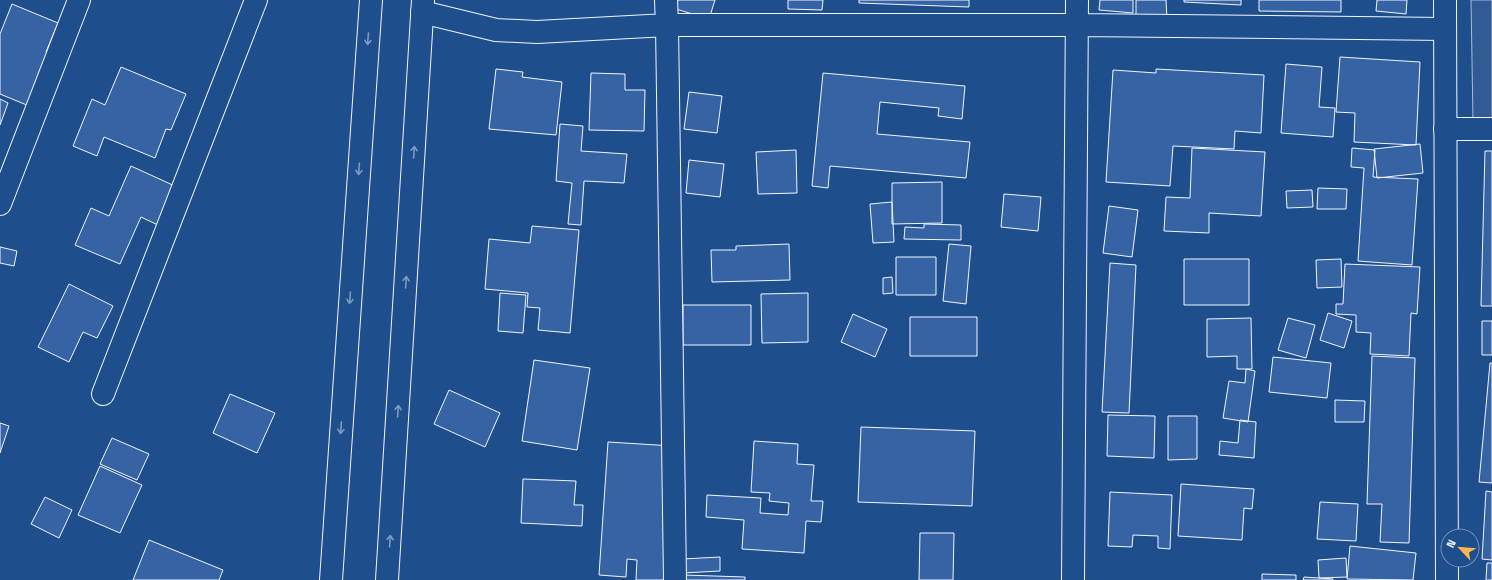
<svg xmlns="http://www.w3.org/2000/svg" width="1492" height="580" font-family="'Space Grotesk',sans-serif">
	<rect width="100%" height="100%" fill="#1f4e8c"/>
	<path fill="#305b95" stroke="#a8bbd7" d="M 1471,0 L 1492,0 L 1492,122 L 1473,122 Z"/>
	<path fill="#3563a3" stroke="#f2f6ff" d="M 678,0 L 715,0 L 709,19 L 676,9 Z
		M 788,0 L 823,0 L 822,10 L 788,9 Z
		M 859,0 L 969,0 L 969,7 L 859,3 Z
		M 1100,0 L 1133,0 L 1133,13 L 1099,10 Z
		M 1136,0 L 1166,0 L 1167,19 L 1136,21 Z
		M 1184,0 L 1241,0 L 1241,5 L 1184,2 Z
		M 1259,0 L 1341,0 L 1341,12 L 1259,11 Z
		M 1377,0 L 1407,0 L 1406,14 L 1376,11 Z
		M 12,4 L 58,23 L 46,52 L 56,56 L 34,108 L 0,94 L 0,34 Z
		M 1340,57 L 1420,62 L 1416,145 L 1354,142 L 1355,113 L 1336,112 Z
		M 1286,64 L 1322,67 L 1319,107 L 1335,108 L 1333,137 L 1281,133 Z
		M 121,67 L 186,94 L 171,130 L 166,129 L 155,158 L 104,137 L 97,156 L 73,146 L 92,99 L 105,105 Z
		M 496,69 L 523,72 L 522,77 L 562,82 L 556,135 L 489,129 Z
		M 1156,69 L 1264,75 L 1261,133 L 1235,131 L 1234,149 L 1173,146 L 1170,186 L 1106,182 L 1113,70 L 1156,73 Z
		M 591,73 L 625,74 L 625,90 L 645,90 L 644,131 L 589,130 Z
		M 823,73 L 965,86 L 962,119 L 938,116 L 939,108 L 880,102 L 877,134 L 970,142 L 966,178 L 830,166 L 828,188 L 812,186 Z
		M 689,92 L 722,96 L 717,133 L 684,129 Z
		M 0,99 L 8,103 L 0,125 Z
		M 560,124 L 583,126 L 581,151 L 627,154 L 624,183 L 584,181 L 581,225 L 568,224 L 572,183 L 556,181 Z
		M 1420,144 L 1423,173 L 1377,178 L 1374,149 Z
		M 1192,148 L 1265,152 L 1261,216 L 1209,213 L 1209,233 L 1164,231 L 1166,197 L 1190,198 Z
		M 1352,148 L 1375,150 L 1373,177 L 1418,179 L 1412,265 L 1358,261 L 1364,168 L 1351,167 Z
		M 796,150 L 797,193 L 758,194 L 756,152 Z
		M 1485,151 L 1492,151 L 1492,306 L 1481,306 Z
		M 689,160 L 724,164 L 720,197 L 686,193 Z
		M 131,166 L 177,187 L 160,226 L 141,217 L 120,264 L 75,245 L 91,208 L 109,216 Z
		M 942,182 L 942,223 L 892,224 L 892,183 Z
		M 1318,188 L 1347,189 L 1346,209 L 1317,209 Z
		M 1312,190 L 1313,207 L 1287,208 L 1286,191 Z
		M 1004,194 L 1041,197 L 1038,231 L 1001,227 Z
		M 892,202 L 894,242 L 873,243 L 870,204 Z
		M 1109,206 L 1138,210 L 1132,257 L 1103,253 Z
		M 924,224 L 961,225 L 961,240 L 904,239 L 905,227 L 924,228 Z
		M 532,226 L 579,230 L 570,333 L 538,330 L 540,308 L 527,307 L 528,293 L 485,289 L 489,239 L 530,243 Z
		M 789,244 L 790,280 L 712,282 L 711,250 L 736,250 L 736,246 Z
		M 949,244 L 971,246 L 966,304 L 943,301 Z
		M 0,247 L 17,251 L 14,266 L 0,263 Z
		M 896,257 L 936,257 L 936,295 L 896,295 Z
		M 1184,259 L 1249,259 L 1249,305 L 1184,305 Z
		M 1341,259 L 1342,287 L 1317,288 L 1316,260 Z
		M 1110,263 L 1136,265 L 1129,413 L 1102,412 Z
		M 1345,264 L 1420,267 L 1417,314 L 1411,313 L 1409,356 L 1370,354 L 1371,333 L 1356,332 L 1356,315 L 1336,314 L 1336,304 L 1343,304 Z
		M 892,277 L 893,293 L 883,294 L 883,278 Z
		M 69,284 L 113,306 L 97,338 L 83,332 L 69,362 L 38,347 Z
		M 500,293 L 526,295 L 523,333 L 498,331 Z
		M 808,293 L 808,342 L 762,343 L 761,294 Z
		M 683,305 L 751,305 L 751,345 L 683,345 Z
		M 1328,313 L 1352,321 L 1344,348 L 1320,340 Z
		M 853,314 L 887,329 L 875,357 L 841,342 Z
		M 910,317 L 977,317 L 977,356 L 910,356 Z
		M 1251,318 L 1252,369 L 1237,369 L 1237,356 L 1207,357 L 1207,319 Z
		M 1288,318 L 1315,325 L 1306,358 L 1278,350 Z
		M 1482,321 L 1492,321 L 1492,355 L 1482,355 Z
		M 1372,356 L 1415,358 L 1409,543 L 1380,542 L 1382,504 L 1367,504 Z
		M 1273,357 L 1331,363 L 1327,398 L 1269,392 Z
		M 534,360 L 590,368 L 577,450 L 522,441 Z
		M 1490,363 L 1492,363 L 1492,483 L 1479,482 Z
		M 1246,369 L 1255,371 L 1248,422 L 1223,418 L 1229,381 L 1245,383 Z
		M 449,390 L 500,413 L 485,447 L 434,424 Z
		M 230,394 L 275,413 L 257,453 L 213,433 Z
		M 1335,400 L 1365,401 L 1364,422 L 1335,422 Z
		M 1108,415 L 1155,416 L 1154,458 L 1107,456 Z
		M 1168,416 L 1197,416 L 1197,459 L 1168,460 Z
		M 1240,420 L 1256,422 L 1254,458 L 1219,455 L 1220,441 L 1238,443 Z
		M 0,423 L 9,426 L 0,453 Z
		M 861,427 L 975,431 L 972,506 L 858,502 Z
		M 112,438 L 149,454 L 137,480 L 100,464 Z
		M 754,441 L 798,444 L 797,464 L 814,465 L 811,501 L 823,501 L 821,522 L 806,521 L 804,553 L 742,549 L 744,520 L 706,517 L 707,495 L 761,498 L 760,513 L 788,515 L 789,503 L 769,501 L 770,493 L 751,492 Z
		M 608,442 L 673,446 L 665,580 L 636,580 L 637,560 L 627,559 L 626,577 L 599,575 Z
		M 100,466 L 142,485 L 120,533 L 78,515 Z
		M 523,479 L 576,481 L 574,505 L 583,505 L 582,526 L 521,523 Z
		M 1181,484 L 1254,489 L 1252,509 L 1244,508 L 1242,540 L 1178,536 Z
		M 1486,491 L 1492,492 L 1492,560 L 1482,559 Z
		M 1110,492 L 1172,495 L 1170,549 L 1158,548 L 1158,536 L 1133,535 L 1132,547 L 1108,546 Z
		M 45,497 L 72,510 L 59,538 L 31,524 Z
		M 1320,502 L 1358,504 L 1356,541 L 1317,539 Z
		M 920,533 L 954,533 L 953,580 L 919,580 Z
		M 149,540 L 223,570 L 219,580 L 133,580 Z
		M 1350,546 L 1416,553 L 1413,580 L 1347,579 Z
		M 720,557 L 720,571 L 682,573 L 682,559 Z
		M 1346,558 L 1347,577 L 1319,578 L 1318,560 Z
		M 1487,563 L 1492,563 L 1492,580 L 1486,580 Z
		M 1262,574 L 1296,575 L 1296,580 L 1262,580 Z
		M 684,575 L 745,577 L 745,580 L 684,580 Z
		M 1304,577 L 1333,579 L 1333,580 L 1303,580 Z"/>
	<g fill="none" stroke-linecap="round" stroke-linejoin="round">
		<defs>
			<path id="street" d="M 666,0 L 667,25 L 1077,25 L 1445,29
				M 422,12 L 496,30 L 537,32 L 667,25 L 675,580
				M 1445,129 L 1492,129
				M 0,204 L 79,0
				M 103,394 L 256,0
				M 1073,580 L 1077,0"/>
			<path id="primary" d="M 1445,0 L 1447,580"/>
			<path id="highway" d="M 331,580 L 371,0
				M 387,580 L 423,0"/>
		</defs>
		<use href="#street" stroke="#f2f6ff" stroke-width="24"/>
		<use href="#primary" stroke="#f2f6ff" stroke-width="24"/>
		<use href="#highway" stroke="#f2f6ff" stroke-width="24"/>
		<use href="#street" stroke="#1f4e8c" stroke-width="22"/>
		<use href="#primary" stroke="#1f4e8c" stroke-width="22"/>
		<use href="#highway" stroke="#1f4e8c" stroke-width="22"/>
	</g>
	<defs><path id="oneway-shaft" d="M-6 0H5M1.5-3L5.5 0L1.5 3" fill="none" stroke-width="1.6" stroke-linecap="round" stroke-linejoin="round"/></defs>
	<g stroke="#7e9ac0">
		<use href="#oneway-shaft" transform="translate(368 39) rotate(94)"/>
		<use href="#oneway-shaft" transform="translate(414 152) rotate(-86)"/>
		<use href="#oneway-shaft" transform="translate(359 169) rotate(94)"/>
		<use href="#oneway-shaft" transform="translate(406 282) rotate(-86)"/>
		<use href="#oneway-shaft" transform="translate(350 298) rotate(94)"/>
		<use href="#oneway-shaft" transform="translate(398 411) rotate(-86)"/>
		<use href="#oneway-shaft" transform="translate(341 428) rotate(94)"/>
		<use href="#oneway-shaft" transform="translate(390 541) rotate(-86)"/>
	</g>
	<g transform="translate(1460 548) rotate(296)"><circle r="19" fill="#1f4e8c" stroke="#7391ba"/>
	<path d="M0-3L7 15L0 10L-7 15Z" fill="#ffb74d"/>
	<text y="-6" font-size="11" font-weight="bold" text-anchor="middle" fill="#f2f6ff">N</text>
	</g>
</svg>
